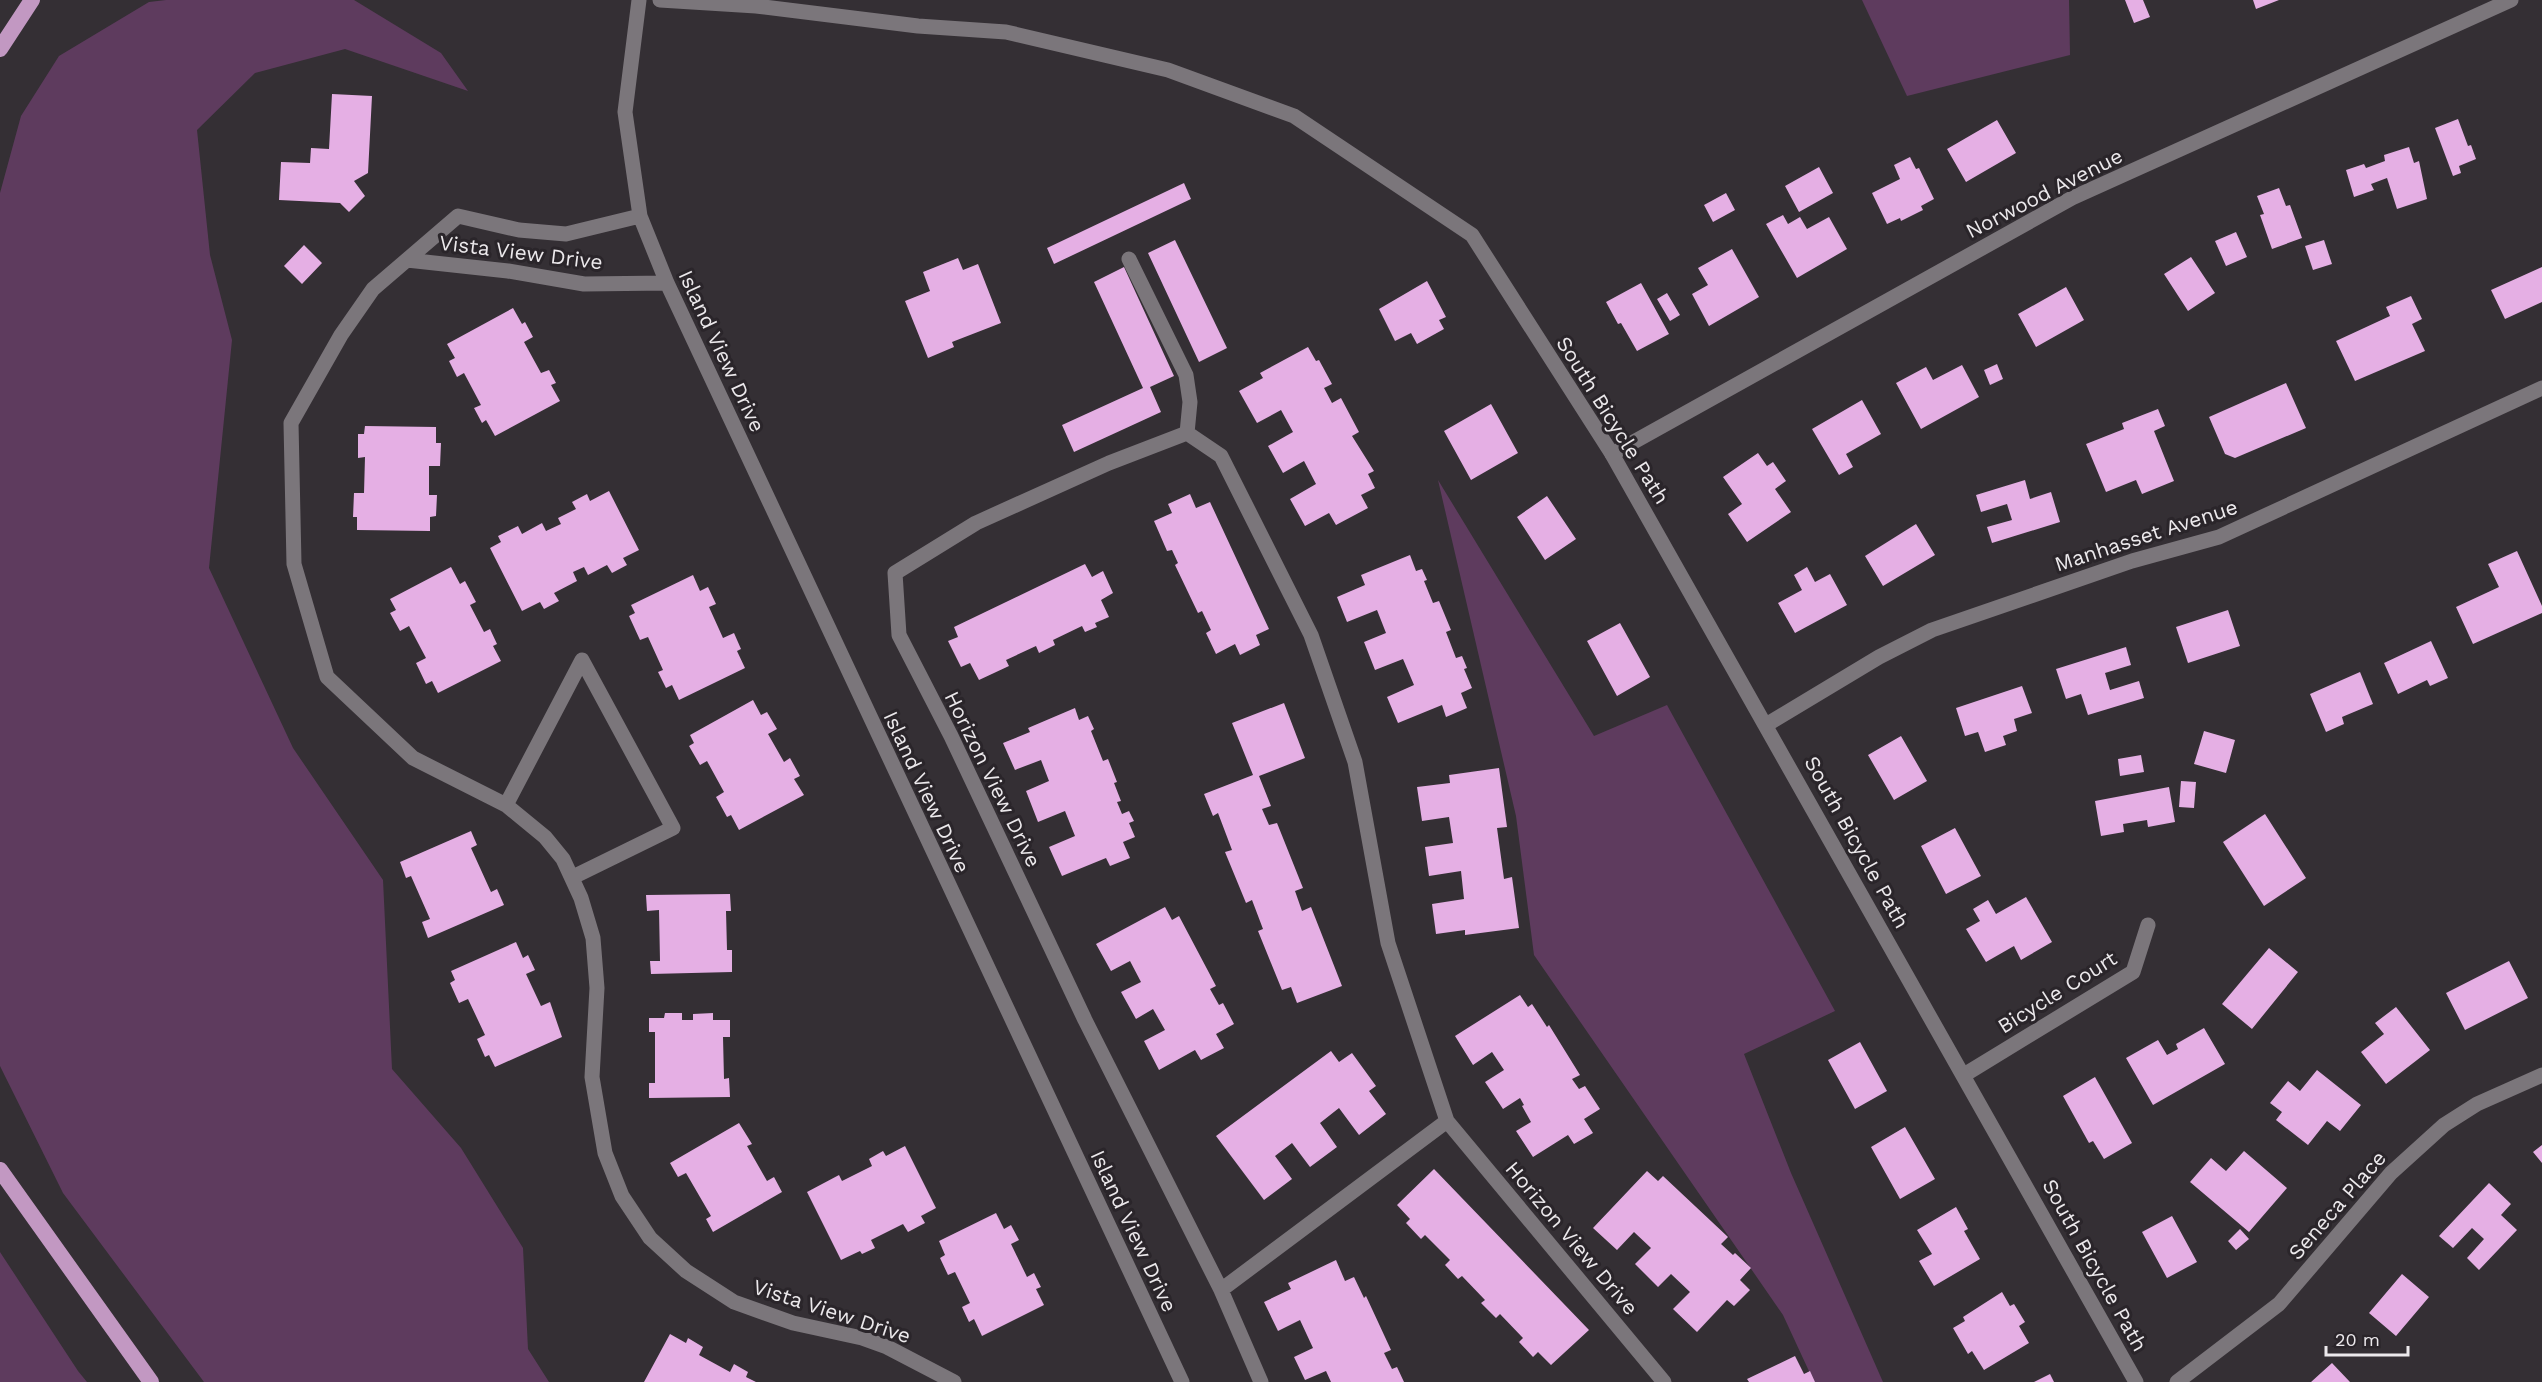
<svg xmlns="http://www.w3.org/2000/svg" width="2542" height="1382" font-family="'Work Sans',sans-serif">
	<rect width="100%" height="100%" fill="#342f34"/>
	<path fill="#5e3b5e" d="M 166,0 L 354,0 L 441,53 L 468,91 L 345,49 L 255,73 L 197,130 L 210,255 L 232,340 L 209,568 L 293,748 L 383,880 L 392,1069 L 461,1148 L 523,1248 L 528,1349 L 549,1382 L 204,1382 L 63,1193 L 0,1066 L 0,193 L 21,116 L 59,56 L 149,2 Z
		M 1862,0 L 2069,0 L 2070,55 L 1907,96 Z
		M 1438,480 L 1594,736 L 1667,705 L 1835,1011 L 1744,1054 L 1791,1173 L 1883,1382 L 1814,1382 L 1783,1315 L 1534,955 L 1516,816 Z
		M 0,1252 L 78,1371 L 87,1382 L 0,1382 Z"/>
	<path fill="#e5afe4" d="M 2125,0 L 2143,0 L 2150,17 L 2134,23 Z
		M 2253,0 L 2279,0 L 2256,9 Z
		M 332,94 L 372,96 L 368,173 L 354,181 L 365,196 L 349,212 L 340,203 L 279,200 L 281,162 L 310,163 L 311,148 L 329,149 Z
		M 2458,119 L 2468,146 L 2471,145 L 2476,159 L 2459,166 L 2461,173 L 2453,176 L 2435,128 Z
		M 1997,120 L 2016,153 L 1966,182 L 1947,149 Z
		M 2409,147 L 2414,163 L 2419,161 L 2427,199 L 2397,209 L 2387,178 L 2371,184 L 2374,190 L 2354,197 L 2346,170 L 2364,164 L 2366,168 L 2385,161 L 2384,155 Z
		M 1910,157 L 1916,169 L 1919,168 L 1934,199 L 1921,206 L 1923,210 L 1901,221 L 1900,218 L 1887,224 L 1872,193 L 1900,179 L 1894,165 Z
		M 1819,167 L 1833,193 L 1799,212 L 1785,186 Z
		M 1184,183 L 1191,199 L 1054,264 L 1047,248 Z
		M 2279,188 L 2286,206 L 2290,205 L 2302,238 L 2272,249 L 2260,215 L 2264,214 L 2257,196 Z
		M 1726,193 L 1735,210 L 1713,222 L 1704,205 Z
		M 1783,215 L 1788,224 L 1800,217 L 1807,229 L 1829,217 L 1847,249 L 1797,278 L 1766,224 Z
		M 2236,232 L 2247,257 L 2226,266 L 2215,241 Z
		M 1175,240 L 1227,348 L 1199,362 L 1148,253 Z
		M 2324,240 L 2332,264 L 2313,270 L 2305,246 Z
		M 304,245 L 322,263 L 302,284 L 284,266 Z
		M 1732,249 L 1759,297 L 1709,326 L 1692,294 L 1708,285 L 1698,268 Z
		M 2191,257 L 2215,293 L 2188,311 L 2164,274 Z
		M 958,258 L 963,270 L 978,264 L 1001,323 L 952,342 L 954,347 L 928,358 L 905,301 L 930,291 L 923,272 Z
		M 1124,267 L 1174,376 L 1150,387 L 1161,412 L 1074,452 L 1062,425 L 1143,388 L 1094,282 Z
		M 2542,267 L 2542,302 L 2505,319 L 2491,290 Z
		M 1427,281 L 1446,317 L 1439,320 L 1444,329 L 1417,344 L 1411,333 L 1395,341 L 1379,309 Z
		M 1641,283 L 1669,334 L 1637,351 L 1621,323 L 1618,324 L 1606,302 Z
		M 2066,287 L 2084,320 L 2036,347 L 2018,314 Z
		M 1667,293 L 1680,315 L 1670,321 L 1657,299 Z
		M 2411,296 L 2422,319 L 2412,324 L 2425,351 L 2355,381 L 2336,341 L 2390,316 L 2386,307 Z
		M 513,308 L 522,324 L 525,322 L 533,337 L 524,342 L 541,373 L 549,370 L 556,383 L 551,385 L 560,401 L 495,436 L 486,420 L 482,423 L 474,408 L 481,405 L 464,373 L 457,377 L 449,361 L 455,358 L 447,344 Z
		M 1308,347 L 1316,361 L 1319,360 L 1332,384 L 1324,388 L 1332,403 L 1341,398 L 1359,432 L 1352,436 L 1374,471 L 1368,474 L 1375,488 L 1361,495 L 1368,508 L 1336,525 L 1329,513 L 1305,526 L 1290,499 L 1316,484 L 1304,461 L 1283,473 L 1268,446 L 1293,432 L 1281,410 L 1257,423 L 1239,391 L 1263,378 L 1260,373 Z
		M 1997,364 L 2003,379 L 1990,385 L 1984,370 Z
		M 1962,365 L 1979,397 L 1921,429 L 1896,383 L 1926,367 L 1933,380 Z
		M 2286,383 L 2306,428 L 2235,458 L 2225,454 L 2209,417 Z
		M 1862,400 L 1881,434 L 1846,454 L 1853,467 L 1839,475 L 1812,429 Z
		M 1491,404 L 1518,453 L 1471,480 L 1444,431 Z
		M 2158,409 L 2165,426 L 2154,431 L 2174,481 L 2142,494 L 2136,480 L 2106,492 L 2086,444 L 2124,429 L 2122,423 Z
		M 365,426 L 436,427 L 436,443 L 441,443 L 440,466 L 429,466 L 429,495 L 437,495 L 436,516 L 430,517 L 430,531 L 357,530 L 357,517 L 353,517 L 354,493 L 364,493 L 365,457 L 358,458 L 358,434 L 364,434 Z
		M 1758,453 L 1767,466 L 1773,462 L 1786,481 L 1775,489 L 1791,512 L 1747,542 L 1728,514 L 1742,504 L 1723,477 Z
		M 2025,480 L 2030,499 L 2051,492 L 2060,522 L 1992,543 L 1987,527 L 2012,520 L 2007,504 L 1981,512 L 1976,495 Z
		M 609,491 L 639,550 L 623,558 L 627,565 L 612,573 L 607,565 L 588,575 L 584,567 L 573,572 L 577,581 L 554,593 L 559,601 L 544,609 L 540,602 L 522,611 L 490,548 L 501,542 L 498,536 L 518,526 L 522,534 L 542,523 L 546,531 L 561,524 L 558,518 L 576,509 L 572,502 L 587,494 L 590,501 Z
		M 1190,494 L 1196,508 L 1210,502 L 1269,629 L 1256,635 L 1260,645 L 1240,655 L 1235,644 L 1216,654 L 1206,633 L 1211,630 L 1202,611 L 1198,613 L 1175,565 L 1178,563 L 1172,550 L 1167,551 L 1154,521 L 1172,513 L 1168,504 Z
		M 1547,496 L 1576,539 L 1545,560 L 1517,517 Z
		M 1916,524 L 1935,555 L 1883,586 L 1865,556 Z
		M 2517,551 L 2542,606 L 2542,613 L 2473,644 L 2456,607 L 2499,587 L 2488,564 Z
		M 1410,555 L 1416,571 L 1422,569 L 1427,580 L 1424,581 L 1433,603 L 1439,601 L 1451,630 L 1446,632 L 1456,658 L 1462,656 L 1467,668 L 1464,669 L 1472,688 L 1461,693 L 1467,708 L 1446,717 L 1442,705 L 1398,723 L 1387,697 L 1414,685 L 1403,659 L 1375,670 L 1364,642 L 1386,633 L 1377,610 L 1347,622 L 1337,597 L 1365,585 L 1361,575 Z
		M 1085,564 L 1092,577 L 1103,571 L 1113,593 L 1101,600 L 1109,617 L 1095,623 L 1097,627 L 1085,632 L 1082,626 L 1053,640 L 1055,645 L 1039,653 L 1036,646 L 1006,660 L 1009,666 L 979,680 L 970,663 L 961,667 L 948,641 L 958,637 L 954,627 Z
		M 451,567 L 460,584 L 465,581 L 476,602 L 470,605 L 484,632 L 490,629 L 497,644 L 493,646 L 501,661 L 438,693 L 432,681 L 426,684 L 416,663 L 426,658 L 409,626 L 400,631 L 390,613 L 396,610 L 390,599 Z
		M 1807,567 L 1815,582 L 1830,574 L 1847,605 L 1795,633 L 1778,603 L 1802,590 L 1794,575 Z
		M 693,575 L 700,591 L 708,587 L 716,604 L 709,607 L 723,638 L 734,633 L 741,649 L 737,651 L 745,668 L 679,700 L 672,685 L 666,688 L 658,672 L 663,670 L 648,637 L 640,640 L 629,616 L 635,613 L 631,605 Z
		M 2228,610 L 2240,646 L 2188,663 L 2176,627 Z
		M 1620,623 L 1650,677 L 1617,696 L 1587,641 Z
		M 2431,641 L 2448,678 L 2430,686 L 2427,680 L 2398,694 L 2384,663 Z
		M 2126,647 L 2131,665 L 2105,673 L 2110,690 L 2139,681 L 2144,698 L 2088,715 L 2081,694 L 2066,699 L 2056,669 Z
		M 2360,672 L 2373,704 L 2342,717 L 2344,724 L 2326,732 L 2310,694 Z
		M 2022,686 L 2032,713 L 2014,719 L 2017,731 L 2003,736 L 2006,745 L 1985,752 L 1978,732 L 1965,736 L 1956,708 Z
		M 753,700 L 761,715 L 767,712 L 777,729 L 768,734 L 784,762 L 790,758 L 800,776 L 794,779 L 804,795 L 739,830 L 731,815 L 727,817 L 716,797 L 724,792 L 707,761 L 700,765 L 689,746 L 694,743 L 690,735 Z
		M 1284,703 L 1305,758 L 1259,776 L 1271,806 L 1262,809 L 1269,825 L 1277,823 L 1303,888 L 1295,891 L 1302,911 L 1311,907 L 1342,986 L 1297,1003 L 1291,987 L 1282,990 L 1258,931 L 1263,929 L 1252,900 L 1246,903 L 1225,852 L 1232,850 L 1218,813 L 1213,816 L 1204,794 L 1253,775 L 1232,723 Z
		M 1075,708 L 1079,720 L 1088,716 L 1094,729 L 1091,731 L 1103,761 L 1108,759 L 1117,782 L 1114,783 L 1121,801 L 1117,802 L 1122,814 L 1129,811 L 1134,821 L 1129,823 L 1135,837 L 1123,842 L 1130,858 L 1110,866 L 1106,858 L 1062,876 L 1049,847 L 1075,836 L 1065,811 L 1038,822 L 1026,791 L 1049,781 L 1041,760 L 1015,770 L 1003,743 L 1030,732 L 1028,728 Z
		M 2204,731 L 2235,740 L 2226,773 L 2194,764 Z
		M 1901,736 L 1927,781 L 1894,800 L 1868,755 Z
		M 2141,755 L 2144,772 L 2120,776 L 2118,759 Z
		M 1499,768 L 1507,827 L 1497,828 L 1504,879 L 1512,877 L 1519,928 L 1465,935 L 1465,930 L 1436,934 L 1432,904 L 1464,899 L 1461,871 L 1429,876 L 1425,847 L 1453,843 L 1449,817 L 1422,821 L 1417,787 L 1450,783 L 1449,775 Z
		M 2181,781 L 2196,782 L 2194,808 L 2179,807 Z
		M 2169,787 L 2175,822 L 2148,827 L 2147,820 L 2123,824 L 2124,832 L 2101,836 L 2095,801 Z
		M 2265,814 L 2306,878 L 2264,906 L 2223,842 Z
		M 1955,828 L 1981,876 L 1946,894 L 1921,846 Z
		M 471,831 L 477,845 L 471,848 L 491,892 L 497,889 L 504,905 L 428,938 L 422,922 L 430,919 L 411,876 L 406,878 L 400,862 Z
		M 730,894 L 731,911 L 726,911 L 727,950 L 732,950 L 732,972 L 651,974 L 650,961 L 660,961 L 659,910 L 647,911 L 646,895 Z
		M 2026,897 L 2052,942 L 2021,960 L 2014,946 L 1986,962 L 1966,929 L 1980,921 L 1973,909 L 1988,900 L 1996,914 Z
		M 1165,907 L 1172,920 L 1179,916 L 1216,986 L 1210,989 L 1219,1005 L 1223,1003 L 1234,1024 L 1216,1034 L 1224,1048 L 1201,1060 L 1195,1050 L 1159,1070 L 1144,1041 L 1165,1030 L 1153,1009 L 1136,1019 L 1121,992 L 1141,982 L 1130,961 L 1111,971 L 1096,944 Z
		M 516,942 L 523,958 L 528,955 L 535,970 L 526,974 L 541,1006 L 550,1002 L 562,1037 L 495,1067 L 489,1055 L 485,1057 L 477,1039 L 485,1035 L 468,999 L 459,1003 L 450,983 L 455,980 L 451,971 Z
		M 2269,948 L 2298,972 L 2252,1029 L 2222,1004 Z
		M 2509,961 L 2528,998 L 2465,1030 L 2446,993 Z
		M 1520,995 L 1528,1007 L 1532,1004 L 1547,1027 L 1549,1025 L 1580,1075 L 1572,1079 L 1579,1089 L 1585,1086 L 1600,1109 L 1584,1119 L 1593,1133 L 1574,1144 L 1568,1135 L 1533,1157 L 1516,1131 L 1531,1122 L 1522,1106 L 1524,1105 L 1520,1098 L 1503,1109 L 1485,1082 L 1504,1070 L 1492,1052 L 1473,1065 L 1455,1036 Z
		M 2396,1007 L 2430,1050 L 2386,1084 L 2361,1052 L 2384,1034 L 2375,1023 Z
		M 665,1013 L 682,1013 L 682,1020 L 693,1020 L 693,1014 L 713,1013 L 713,1020 L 730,1020 L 730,1037 L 723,1037 L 724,1079 L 729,1078 L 730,1097 L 649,1098 L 649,1083 L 655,1083 L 655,1032 L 649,1032 L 649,1018 L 664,1018 Z
		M 2204,1028 L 2225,1064 L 2153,1105 L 2126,1058 L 2158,1040 L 2167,1055 L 2178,1049 L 2176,1044 Z
		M 1860,1042 L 1887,1091 L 1855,1109 L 1828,1060 Z
		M 1331,1051 L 1339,1062 L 1352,1053 L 1376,1086 L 1369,1091 L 1386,1114 L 1359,1135 L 1339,1108 L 1320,1123 L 1337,1147 L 1310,1167 L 1292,1143 L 1275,1156 L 1292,1179 L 1264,1200 L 1216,1136 Z
		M 2317,1070 L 2361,1105 L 2340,1131 L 2327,1121 L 2308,1145 L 2276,1120 L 2282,1112 L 2270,1103 L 2288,1081 L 2300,1091 Z
		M 2095,1077 L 2132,1143 L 2104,1159 L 2093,1141 L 2089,1143 L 2063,1096 Z
		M 739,1123 L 752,1144 L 747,1146 L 767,1181 L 774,1177 L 782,1192 L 713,1232 L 706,1219 L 711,1216 L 686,1173 L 678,1177 L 670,1163 Z
		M 1905,1127 L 1935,1179 L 1900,1199 L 1871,1147 Z
		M 2542,1145 L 2542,1163 L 2533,1152 Z
		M 905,1146 L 936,1208 L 921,1216 L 925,1223 L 908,1232 L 903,1224 L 871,1240 L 875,1248 L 862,1254 L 860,1251 L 841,1260 L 807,1192 L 839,1175 L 842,1181 L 872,1166 L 869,1159 L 883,1151 L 886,1156 Z
		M 2244,1151 L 2287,1188 L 2249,1232 L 2190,1182 L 2211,1158 L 2226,1171 Z
		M 1434,1169 L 1589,1330 L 1551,1365 L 1538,1352 L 1533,1357 L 1519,1342 L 1523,1338 L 1500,1314 L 1496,1318 L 1481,1303 L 1485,1300 L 1462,1276 L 1458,1279 L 1445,1265 L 1450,1260 L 1425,1235 L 1421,1239 L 1406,1223 L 1410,1219 L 1397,1205 Z
		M 1647,1171 L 1658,1181 L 1663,1176 L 1728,1237 L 1721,1244 L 1733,1255 L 1735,1253 L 1751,1268 L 1740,1280 L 1750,1290 L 1734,1306 L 1727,1300 L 1697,1332 L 1673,1309 L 1690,1292 L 1671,1274 L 1658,1287 L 1635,1264 L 1651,1248 L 1634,1232 L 1617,1250 L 1593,1228 Z
		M 2489,1183 L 2511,1204 L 2501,1215 L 2517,1230 L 2479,1270 L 2467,1258 L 2484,1239 L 2472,1228 L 2453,1248 L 2439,1236 Z
		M 1956,1207 L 1968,1229 L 1964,1231 L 1980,1259 L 1934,1286 L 1919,1261 L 1932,1254 L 1917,1230 Z
		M 996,1213 L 1004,1229 L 1011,1225 L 1019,1240 L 1011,1244 L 1027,1277 L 1034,1273 L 1041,1287 L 1036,1289 L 1044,1305 L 982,1336 L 974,1319 L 969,1322 L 962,1307 L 970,1303 L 955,1272 L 948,1275 L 940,1258 L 945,1255 L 939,1241 Z
		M 2172,1216 L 2197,1262 L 2167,1278 L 2142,1232 Z
		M 2240,1229 L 2249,1239 L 2236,1250 L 2228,1241 Z
		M 1336,1260 L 1345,1281 L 1354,1277 L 1364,1298 L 1366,1296 L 1391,1350 L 1384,1353 L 1392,1369 L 1397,1367 L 1404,1382 L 1331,1382 L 1326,1371 L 1305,1380 L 1294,1357 L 1313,1348 L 1300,1320 L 1278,1331 L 1264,1302 L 1291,1289 L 1288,1283 Z
		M 2402,1274 L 2429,1297 L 2396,1336 L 2369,1313 Z
		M 2002,1292 L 2010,1306 L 2014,1304 L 2025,1322 L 2019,1326 L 2029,1343 L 1984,1370 L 1972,1351 L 1968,1354 L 1953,1328 L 1965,1321 L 1963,1317 Z
		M 670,1334 L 686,1343 L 688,1338 L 703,1347 L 699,1355 L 730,1372 L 734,1364 L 748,1372 L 746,1377 L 756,1382 L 644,1382 Z
		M 1795,1356 L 1804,1374 L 1810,1371 L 1815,1382 L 1749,1382 L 1747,1379 Z
		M 2332,1363 L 2350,1382 L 2311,1382 Z
		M 2050,1374 L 2054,1382 L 2034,1382 Z"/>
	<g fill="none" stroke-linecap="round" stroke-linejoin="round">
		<path stroke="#7b767b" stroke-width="15" d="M 639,0 L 625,112 L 640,216 L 667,283 L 1182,1382
			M 640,216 L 566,234 L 519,230 L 458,216 L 373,289 L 341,335 L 291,423 L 294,564 L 327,677 L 413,758 L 506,805 L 545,837 L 563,859 L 581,898 L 593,938 L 597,988 L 592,1077 L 605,1153 L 622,1196 L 650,1238 L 686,1271 L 734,1302 L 793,1323 L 862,1338 L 887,1347 L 954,1382
			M 1129,259 L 1186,375 L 1190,402 L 1187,433
			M 407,260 L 508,271 L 584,284 L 667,283
			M 1612,454 L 2072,198 L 2511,0
			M 1766,725 L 1879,657 L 1932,630 L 2132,561 L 2219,537 L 2542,388
			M 506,805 L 582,660 L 673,828 L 573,877
			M 1964,1075 L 2133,972 L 2148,925
			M 1221,1290 L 1447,1121
			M 1261,1382 L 1221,1290 L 1085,1020 L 951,736 L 899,635 L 895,573 L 976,523 L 1109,463 L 1187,433 L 1221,456 L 1311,635 L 1355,762 L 1388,943 L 1447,1121 L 1664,1382
			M 2177,1382 L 2279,1304 L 2391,1173 L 2444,1125 L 2477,1104 L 2542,1075"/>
		<path stroke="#7b767b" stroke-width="15" d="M 660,0 L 756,6 L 918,26 L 1006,32 L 1168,70 L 1294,116 L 1472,235 L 1612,454 L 2136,1382"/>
		<path stroke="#c298c2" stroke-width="16" d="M 0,49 L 32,0
			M 0,1170 L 151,1382"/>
	</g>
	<g text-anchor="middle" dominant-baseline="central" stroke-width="6" stroke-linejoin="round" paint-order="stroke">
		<g font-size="21" fill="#ece9ec" stroke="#2a252a">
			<text transform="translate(2044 193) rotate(-27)">Norwood Avenue</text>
			<text transform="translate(521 252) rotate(7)">Vista View Drive</text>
			<text transform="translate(722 351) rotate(65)">Island View Drive</text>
			<text transform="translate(1613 420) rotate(58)">South Bicycle Path</text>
			<text transform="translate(2146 535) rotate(-18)">Manhasset Avenue</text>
			<text transform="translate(993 779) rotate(64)">Horizon View Drive</text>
			<text transform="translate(927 792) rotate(65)">Island View Drive</text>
			<text transform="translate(1857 842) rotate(61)">South Bicycle Path</text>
			<text transform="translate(2057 992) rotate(-32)">Bicycle Court</text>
			<text transform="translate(2337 1205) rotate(-49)">Seneca Place</text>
			<text transform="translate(1134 1231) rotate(65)">Island View Drive</text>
			<text transform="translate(1572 1238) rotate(50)">Horizon View Drive</text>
			<text transform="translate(2095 1265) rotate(61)">South Bicycle Path</text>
			<text transform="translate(832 1311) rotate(18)">Vista View Drive</text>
		</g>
	</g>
	<path d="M2326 1346v9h82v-9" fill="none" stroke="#ece9ec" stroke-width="3"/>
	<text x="2335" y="1346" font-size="18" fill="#ece9ec" stroke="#2a252a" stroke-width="4.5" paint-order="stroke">20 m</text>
</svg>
